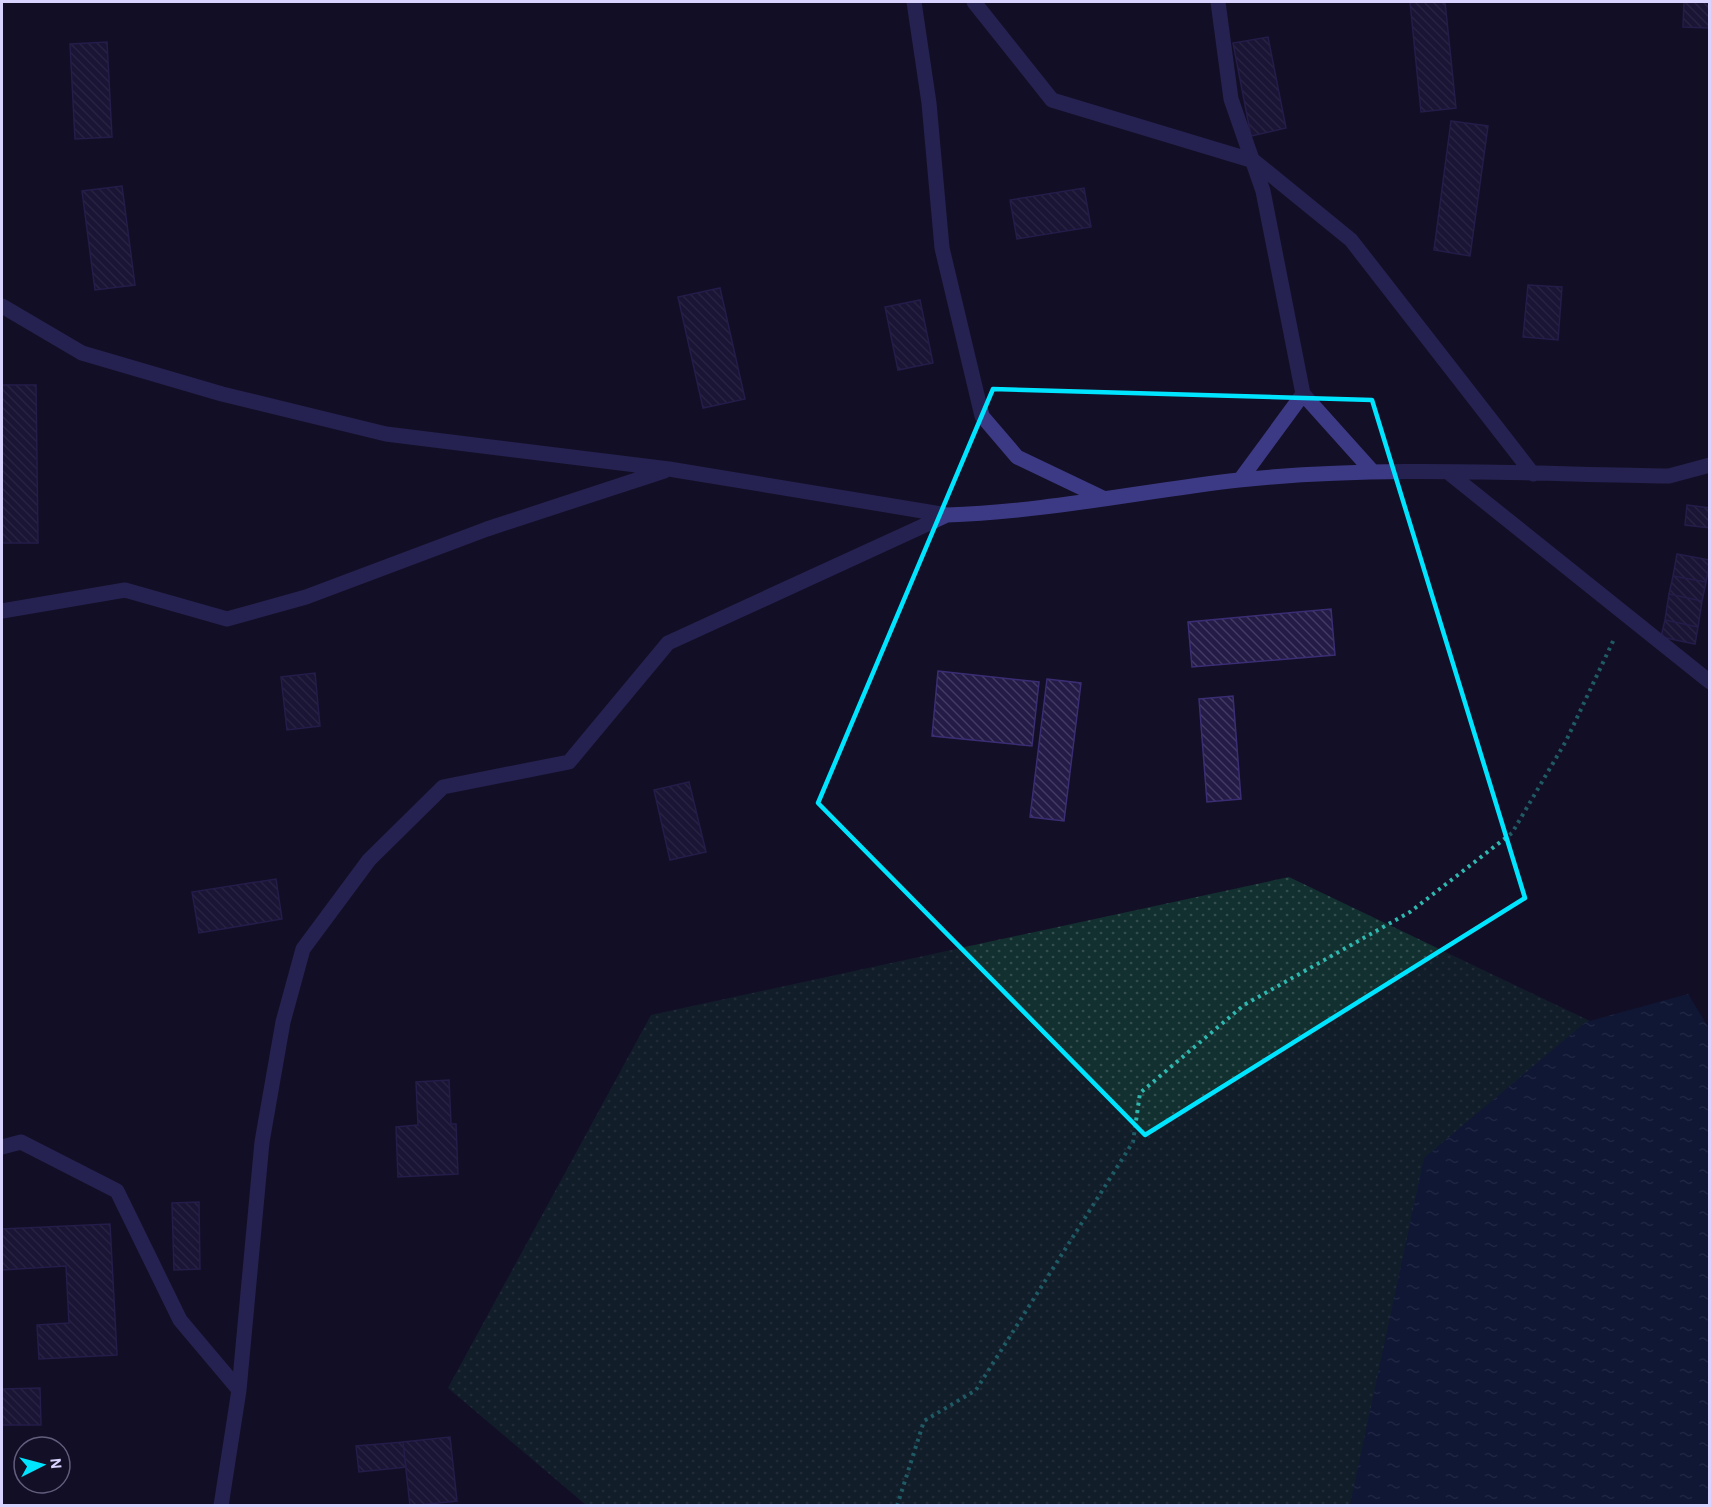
<svg xmlns="http://www.w3.org/2000/svg" width="1711" height="1507" font-family="'Alegreya Sans',sans-serif">
	<defs>
		<pattern id="grass-dots" width="8" height="8" patternUnits="userSpaceOnUse" patternTransform="scale(1.5)"><rect width="8" height="8" fill="#12302f"/><path d="M2 2h.1M6 6h.1" fill="none" stroke="#344d4e" stroke-width="1.8" stroke-linecap="round"/></pattern>
		<pattern id="water-ripples" width="26" height="14" patternUnits="userSpaceOnUse" patternTransform="scale(1.5)"><rect width="26" height="14" fill="#0c2248"/><path d="M2 4q2-2 4 0t4 0M15 11q2-2 4 0t4 0" fill="none" stroke="#2f4163"/></pattern>
		<pattern id="building-back-hatch" width="6" height="6" patternUnits="userSpaceOnUse" patternTransform="scale(1.5)"><rect width="6" height="6" fill="#241b47"/><path d="M-1 5l2 2M0 0l6 6M5-1l2 2" fill="none" stroke="#433b63"/></pattern>
	</defs>
	<rect width="100%" height="100%" fill="#130f26"/>
	<path fill="url(#grass-dots)" d="M 1289,877 L 1709,1078 L 1709,1505 L 586,1505 L 448,1388 L 651,1015 Z"/>
	<path fill="url(#water-ripples)" d="M 1688,994 L 1710,1030 L 1709,1505 L 1350,1505 L 1424,1158 L 1586,1022 Z"/>
	<path fill="url(#building-back-hatch)" stroke="#3b2d73" stroke-width="1.5" d="M 1410,2 L 1445,2 L 1456,108 L 1421,112 Z
		M 1684,2 L 1710,2 L 1710,28 L 1683,27 Z
		M 1268,37 L 1286,128 L 1251,136 L 1233,43 Z
		M 107,42 L 112,137 L 75,139 L 70,44 Z
		M 1451,121 L 1488,126 L 1470,256 L 1434,250 Z
		M 122,186 L 135,285 L 95,290 L 82,191 Z
		M 1084,188 L 1091,227 L 1017,239 L 1010,200 Z
		M 1528,285 L 1562,287 L 1558,340 L 1523,337 Z
		M 720,288 L 745,399 L 703,408 L 678,297 Z
		M 920,300 L 933,363 L 898,370 L 885,307 Z
		M 2,385 L 36,385 L 38,543 L 2,543 Z
		M 1687,505 L 1710,508 L 1710,528 L 1685,525 Z
		M 1677,554 L 1710,560 L 1706,582 L 1673,576 Z
		M 1673,576 L 1706,582 L 1702,601 L 1669,594 Z
		M 1669,594 L 1702,601 L 1698,627 L 1665,620 Z
		M 1331,609 L 1335,655 L 1192,667 L 1188,622 Z
		M 1665,620 L 1698,627 L 1695,644 L 1661,637 Z
		M 938,671 L 1039,682 L 1032,746 L 932,736 Z
		M 315,673 L 320,726 L 287,730 L 281,677 Z
		M 1047,679 L 1081,683 L 1064,821 L 1030,817 Z
		M 1233,696 L 1241,799 L 1207,802 L 1199,699 Z
		M 689,782 L 706,852 L 670,860 L 654,790 Z
		M 276,879 L 282,919 L 199,933 L 192,892 Z
		M 449,1080 L 451,1124 L 456,1124 L 458,1174 L 398,1177 L 396,1127 L 418,1125 L 416,1082 Z
		M 199,1202 L 200,1269 L 174,1270 L 172,1203 Z
		M 110,1224 L 117,1355 L 39,1359 L 37,1325 L 69,1323 L 66,1266 L 2,1270 L 2,1229 Z
		M 40,1388 L 41,1425 L 2,1425 L 2,1389 Z
		M 450,1437 L 457,1501 L 410,1506 L 403,1442 Z
		M 403,1442 L 406,1467 L 359,1472 L 356,1446 Z"/>
	<g fill="none" stroke-linecap="round" stroke-linejoin="round">
		<path stroke="#2fb8b0" stroke-width="4" stroke-dasharray="3 4.5" stroke-linecap="butt" d="M 897,1506 L 924,1421 L 976,1390 L 1133,1142 L 1140,1093 L 1244,1005 L 1410,912 L 1512,833 L 1566,741 L 1615,637"/>
		<path stroke="#3d3a85" stroke-width="15" d="M 914,2 L 929,103 L 942,248 L 982,416 L 1017,457 L 1105,499
			M 974,2 L 1052,100 L 1254,161 L 1351,240 L 1533,474
			M 1218,2 L 1231,99 L 1263,191 L 1303,394 L 1373,472
			M 2,306 L 82,353 L 222,394 L 386,434 L 669,469 L 947,515 C 1045,512 1142,491 1239,480 C 1382,465 1527,474 1669,476 L 1710,465
			M 1449,473 L 1710,682
			M 1240,480 L 1303,394
			M 2,611 L 125,590 L 227,619 L 306,597 L 487,529 L 664,471
			M 2,1147 L 21,1142 L 117,1191 L 180,1320 L 239,1390
			M 221,1506 L 239,1390 L 262,1142 L 283,1022 L 303,949 L 369,860 L 443,787 L 569,762 L 668,643 L 947,515"/>
	</g>
	<path d="M0 0H1711V1507H0ZM 993,389 L 1372,400 L 1525,898 L 1145,1135 L 818,803 Z" fill="#130f26" fill-opacity=".55" fill-rule="evenodd"/>
	<path fill="none" stroke="#00e5ff" stroke-width="4.5" stroke-linejoin="round" d="M 993,389 L 1372,400 L 1525,898 L 1145,1135 L 818,803 Z"/>
	<rect width="1711" height="1507" fill="none" stroke="#d9d4ff" stroke-width="6"/>
	<g transform="translate(42 1465) rotate(84)"><circle r="28" fill="#130f26" stroke="#625e7d" stroke-width="1.5"/>
	<path d="M0-4.5L10 22L0 15L-10 22Z" fill="#00e5ff"/>
	<text y="-9" font-size="16" font-weight="bold" text-anchor="middle" fill="#d9d4ff">N</text>
	</g>
</svg>
